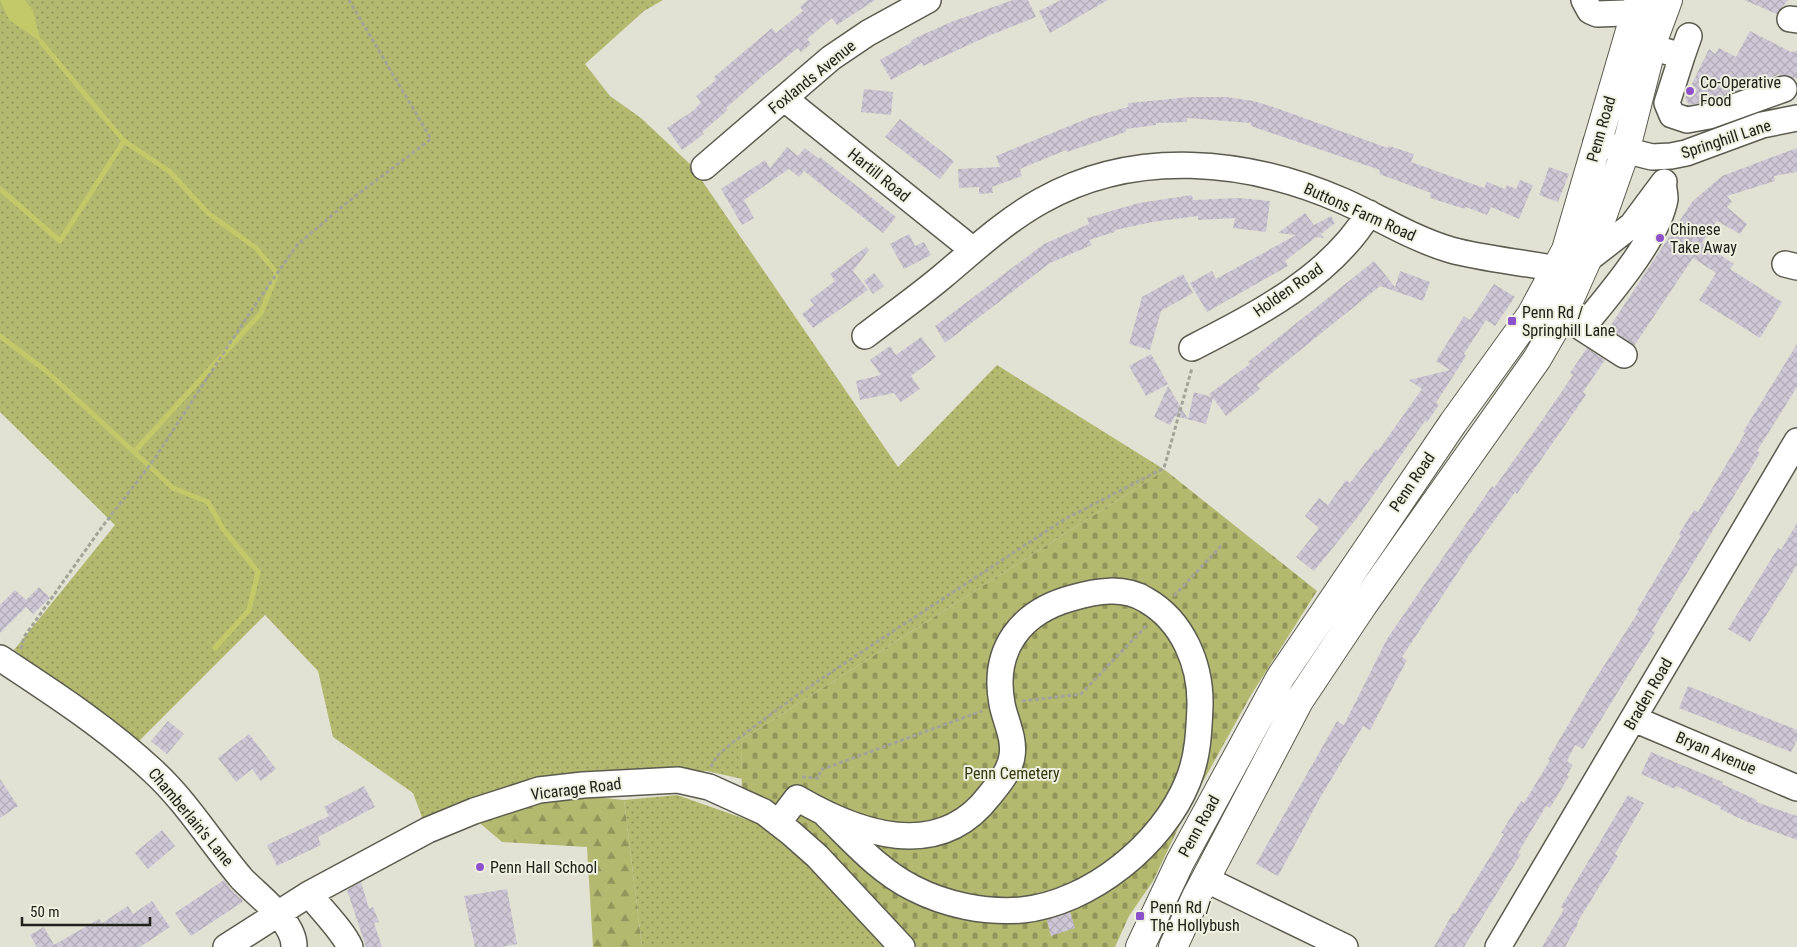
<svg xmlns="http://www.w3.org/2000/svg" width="1797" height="947" font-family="'Roboto Condensed',sans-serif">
	<defs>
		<pattern id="grass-dots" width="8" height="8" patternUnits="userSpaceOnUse" patternTransform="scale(1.25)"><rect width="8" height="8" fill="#b4b970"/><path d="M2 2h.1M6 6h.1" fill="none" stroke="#92965b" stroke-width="1.8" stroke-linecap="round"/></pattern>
		<pattern id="forest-firs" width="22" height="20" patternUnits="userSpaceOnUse" patternTransform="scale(1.25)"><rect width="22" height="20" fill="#b4b970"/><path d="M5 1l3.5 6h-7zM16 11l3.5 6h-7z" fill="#92965b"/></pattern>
		<pattern id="cemetery-stones" width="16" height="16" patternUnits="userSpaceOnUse" patternTransform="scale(1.25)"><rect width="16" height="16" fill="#b4b970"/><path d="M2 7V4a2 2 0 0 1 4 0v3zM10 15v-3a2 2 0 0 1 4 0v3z" fill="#92965b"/></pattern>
		<pattern id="building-cross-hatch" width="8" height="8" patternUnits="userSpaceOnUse" patternTransform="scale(1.25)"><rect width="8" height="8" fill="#cec8d6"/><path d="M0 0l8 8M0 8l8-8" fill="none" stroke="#b1acb7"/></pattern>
	</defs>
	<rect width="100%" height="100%" fill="#e1e2d3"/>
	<path fill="url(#grass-dots)" d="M 0,0 L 663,0 L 644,11 L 585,64 L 610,96 L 641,118 L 692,166 L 898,467 L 997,365 L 1165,470 L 741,740 L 742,779 L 707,771 L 581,776 L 425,825 L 413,793 L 333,737 L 318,671 L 265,615 L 137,743 L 14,650 L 115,525 L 0,412 Z
		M 677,795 L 771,828 L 817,873 L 886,947 L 642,947 L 624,800 Z"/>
	<path fill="url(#forest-firs)" d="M 584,796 L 624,800 L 642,947 L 593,947 L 587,847 L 502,842 L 475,819 L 505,808 Z"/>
	<path fill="url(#cemetery-stones)" d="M 1165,470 L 1317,591 L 1251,695 L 1186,812 L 1153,881 L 1129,916 L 1115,947 L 912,947 L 742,797 L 741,740 Z"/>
	<path fill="#c3c969" d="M 0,0 L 25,0 L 33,11 L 41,42 L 9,20 Z"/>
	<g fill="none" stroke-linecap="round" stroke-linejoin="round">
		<path stroke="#c3c969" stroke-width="5" d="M 124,141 L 169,171 L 208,213 L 256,248 L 277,273 L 261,313 L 134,452
			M 0,189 L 60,241 L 124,141 L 41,42
			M 0,336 L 45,370 L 173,488 L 208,502 L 223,529 L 258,572 L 249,610 L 215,648"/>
	</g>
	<path fill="url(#building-cross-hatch)" d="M 808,0 L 875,0 L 837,25 L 832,18 L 807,39 L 811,44 L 801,52 L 798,48 L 765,74 L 726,108 L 728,110 L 702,132 L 704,134 L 682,150 L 667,128 L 694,110 L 701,102 L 696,96 L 716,80 L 714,77 L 772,28 L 776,33 L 803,11 L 800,7 Z
		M 1013,0 L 1028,0 L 1036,17 L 988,36 L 923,66 L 922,63 L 891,80 L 880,60 L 912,42 L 911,40 L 951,22 Z
		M 1061,0 L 1108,0 L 1050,33 L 1039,11 Z
		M 1744,0 L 1788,0 L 1777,14 Z
		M 1750,31 L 1791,52 L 1797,51 L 1797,79 L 1787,75 L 1779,75 L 1705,102 L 1689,105 L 1685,98 L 1709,49 L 1715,54 L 1719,48 L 1736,57 Z
		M 864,89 L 893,92 L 891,115 L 861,112 Z
		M 1192,97 L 1226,97 L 1254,101 L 1276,108 L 1388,148 L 1389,146 L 1414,154 L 1411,162 L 1484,188 L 1487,182 L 1505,189 L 1507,185 L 1516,189 L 1520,180 L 1533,185 L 1519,219 L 1491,207 L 1487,215 L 1466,207 L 1465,209 L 1430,198 L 1431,193 L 1379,174 L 1380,170 L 1251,126 L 1251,123 L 1187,118 L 1187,122 L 1156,123 L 1156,125 L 1126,129 L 1126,132 L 1067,152 L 1066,150 L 1020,169 L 1022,176 L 992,187 L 993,193 L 979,194 L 979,187 L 959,188 L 958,169 L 1000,167 L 996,156 L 1091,117 L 1128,107 L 1128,103 Z
		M 900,119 L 954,161 L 940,179 L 885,137 Z
		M 787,147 L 798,156 L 805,148 L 819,159 L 820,157 L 896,217 L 883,233 L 804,171 L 799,177 L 789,169 L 744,200 L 754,218 L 742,225 L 721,189 L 765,160 L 770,168 Z
		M 1797,148 L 1797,172 L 1774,176 L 1775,181 L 1727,196 L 1732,202 L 1727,207 L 1747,224 L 1740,234 L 1717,221 L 1702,243 L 1734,264 L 1730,269 L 1782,302 L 1760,338 L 1699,300 L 1716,273 L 1693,258 L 1634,346 L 1609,328 L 1692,202 L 1722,176 Z
		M 1549,167 L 1569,174 L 1558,202 L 1539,195 Z
		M 1192,195 L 1193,200 L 1239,198 L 1270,201 L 1266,232 L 1233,228 L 1235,218 L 1198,220 L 1198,216 L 1152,222 L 1115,230 L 1115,232 L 1089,240 L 1092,245 L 1050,263 L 945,343 L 935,326 L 1044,244 L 1089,224 L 1087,218 L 1139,203 Z
		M 1305,213 L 1314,225 L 1331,216 L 1335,223 L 1321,234 L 1324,238 L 1316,237 L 1285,261 L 1288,266 L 1207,312 L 1190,283 L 1212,271 L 1216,279 L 1296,235 L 1278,233 Z
		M 909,234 L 915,246 L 924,242 L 931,255 L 904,269 L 890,244 Z
		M 866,247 L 869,250 L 853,271 L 868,290 L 813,328 L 802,314 L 814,305 L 810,300 L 835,281 L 830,274 Z
		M 1374,261 L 1395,287 L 1400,271 L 1430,282 L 1423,301 L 1380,286 L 1257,385 L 1260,389 L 1226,416 L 1213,398 L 1206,424 L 1175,416 L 1170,425 L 1154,417 L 1168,386 L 1188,419 L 1194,392 L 1211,397 L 1209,394 L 1250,364 L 1248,362 Z
		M 874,273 L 884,286 L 873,294 L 864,281 Z
		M 1183,274 L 1193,293 L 1161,311 L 1150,350 L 1129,344 L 1142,297 Z
		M 1494,284 L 1515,297 L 1495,326 L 1486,320 L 1464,354 L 1466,356 L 1436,403 L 1439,405 L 1427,422 L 1425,421 L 1357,518 L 1314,571 L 1296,557 L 1319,528 L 1305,516 L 1319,498 L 1328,505 L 1346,480 L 1350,483 L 1376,449 L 1378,451 L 1422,389 L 1409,380 L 1450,370 L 1436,361 L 1464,316 L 1470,320 Z
		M 921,337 L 936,357 L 911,376 L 920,389 L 901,402 L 894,393 L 860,400 L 856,381 L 881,375 L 870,360 L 890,346 L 896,355 Z
		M 1797,344 L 1797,387 L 1757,451 L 1760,453 L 1652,631 L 1655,632 L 1635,664 L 1583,749 L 1575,745 L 1567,761 L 1573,765 L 1567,775 L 1569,776 L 1550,808 L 1546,806 L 1518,853 L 1521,854 L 1464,947 L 1434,947 L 1453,913 L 1455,914 L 1504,834 L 1501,833 L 1521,801 L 1524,803 L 1550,760 L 1548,759 L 1591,686 L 1639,611 L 1637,610 L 1681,536 L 1679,534 L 1694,510 L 1698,512 L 1745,433 L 1743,432 Z
		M 1587,348 L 1605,360 L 1583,392 L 1586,395 L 1517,494 L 1515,492 L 1468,557 L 1402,657 L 1407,660 L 1370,730 L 1363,726 L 1320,798 L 1278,876 L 1256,864 L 1337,721 L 1344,725 L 1387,639 L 1492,486 L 1494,488 L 1543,419 L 1573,375 L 1570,373 Z
		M 1151,354 L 1168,384 L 1146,396 L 1129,366 Z
		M 1797,523 L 1797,565 L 1750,642 L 1728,629 L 1778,548 L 1781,550 Z
		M 39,587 L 50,598 L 33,614 L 26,607 L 0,633 L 0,605 L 15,590 L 26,600 Z
		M 1688,686 L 1797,730 L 1797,740 L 1791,752 L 1679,708 Z
		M 168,721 L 184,734 L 167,754 L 151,741 Z
		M 249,734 L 276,769 L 261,781 L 252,769 L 236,782 L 218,758 Z
		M 1651,752 L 1723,782 L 1722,784 L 1757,800 L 1756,802 L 1797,816 L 1797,840 L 1743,820 L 1720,809 L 1721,807 L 1676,786 L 1675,789 L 1641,774 Z
		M 0,779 L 18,806 L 0,818 Z
		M 364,786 L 375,807 L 318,837 L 321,845 L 277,866 L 267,845 L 329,816 L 324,807 Z
		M 1628,795 L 1644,803 L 1615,854 L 1618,856 L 1577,923 L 1578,924 L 1565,947 L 1542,947 L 1564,909 L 1561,907 Z
		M 162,830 L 175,846 L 148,869 L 135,853 Z
		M 224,880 L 232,891 L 244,901 L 191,936 L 175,913 Z
		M 361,882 L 369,909 L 373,907 L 379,922 L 374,923 L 382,947 L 366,947 L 347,890 Z
		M 507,889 L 517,944 L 501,947 L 475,947 L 464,896 Z
		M 152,901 L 170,927 L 140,947 L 37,947 L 30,935 L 44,927 L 54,945 L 99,919 L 102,923 L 128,906 L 133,914 Z
		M 1070,912 L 1075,928 L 1051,936 L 1047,920 Z"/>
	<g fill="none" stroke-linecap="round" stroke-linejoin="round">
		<defs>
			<path id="minor" d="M 1584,0 L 1590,11 L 1597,14 L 1653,12
				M 1790,19 L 1797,20
				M 1651,47 L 1682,56 L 1667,103 L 1672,115 L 1687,120 L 1709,116 L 1784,89
				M 1682,56 L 1689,36
				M 785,99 L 973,250
				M 1596,143 L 1652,157 L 1671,156 L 1686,153 L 1762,125 L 1797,118
				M 704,167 L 831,58 L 868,33 L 928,0
				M 1587,260 L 1632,225 L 1664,182
				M 1785,264 L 1797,267
				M 1563,314 L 1582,328 C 1608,296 1658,239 1665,199 C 1665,194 1664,189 1663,184
				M 1582,328 L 1624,355
				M 865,336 C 891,316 918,297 943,276 C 974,250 1005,221 1041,201 C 1135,148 1247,159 1343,201 C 1379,217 1413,239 1451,250 C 1484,259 1522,262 1556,269
				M 1192,348 C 1256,315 1331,277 1369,213
				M 0,658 C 53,693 106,727 153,771 C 187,802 212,844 242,879 C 258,896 295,922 294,947
				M 1634,719 L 1797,788
				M 778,823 L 797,798 C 857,833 938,863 989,796 C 999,784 1010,771 1012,756 C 1015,738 1005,720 1002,704 C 992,650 1020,612 1072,598 C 1096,591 1124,586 1146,600 C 1183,621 1201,665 1200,706 C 1199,731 1198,757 1188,781 C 1163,844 1090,903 1022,910 C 985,913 946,905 913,888 C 879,871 854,842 827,816
				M 1205,879 L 1345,947
				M 309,894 C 321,909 343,931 350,947
				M 226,947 L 309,894 L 428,830 L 474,811 L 539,790 L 583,785 L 678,780 L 709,787 L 764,812 L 791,833 L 817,856 L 902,947
				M 1498,947 L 1797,441"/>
			<path id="highway" d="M 1140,947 L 1180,862 L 1280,678 L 1453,423 L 1531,315 L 1566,250 L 1639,0
				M 1173,947 L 1196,897 L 1299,701 L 1363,605 L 1537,359 L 1563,314 L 1587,260 L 1625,152 L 1654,38 L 1668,0"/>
		</defs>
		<use href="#minor" stroke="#5b5c4f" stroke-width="28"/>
		<use href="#highway" stroke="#5b5c4f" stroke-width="30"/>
		<path stroke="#a3a498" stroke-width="3" stroke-dasharray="4 2.5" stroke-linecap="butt" d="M 1174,596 L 1222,545
			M 21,649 L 24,637 L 102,527 L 153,461 L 253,308 L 297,245 L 349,201 L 431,139 L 349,0
			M 1022,701 L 1081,694 L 1148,624
			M 711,767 L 716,757 L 732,743 L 797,695 L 866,649 L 1065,519 L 1164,468 L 1192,368
			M 802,777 L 819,778 L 820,770 L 982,711"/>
		<use href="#minor" stroke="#fff" stroke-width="25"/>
		<use href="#highway" stroke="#fff" stroke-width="28"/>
	</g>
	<g fill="#8d52c9" stroke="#eef0e0" stroke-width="2">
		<circle cx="1690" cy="91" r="5"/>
		<circle cx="1660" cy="238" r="5"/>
		<rect x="1507" y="316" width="10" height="10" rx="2.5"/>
		<circle cx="480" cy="867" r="5"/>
		<rect x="1135" y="911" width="10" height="10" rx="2.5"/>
	</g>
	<g text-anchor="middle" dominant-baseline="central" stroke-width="4" stroke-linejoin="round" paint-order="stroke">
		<g font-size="16" fill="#21211b" stroke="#eef0e0">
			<text transform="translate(812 77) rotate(-39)">Foxlands Avenue</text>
			<text transform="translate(1601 129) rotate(-74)">Penn Road</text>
			<text transform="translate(1726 139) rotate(-18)">Springhill Lane</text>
			<text transform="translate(879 175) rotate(39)">Hartill Road</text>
			<text transform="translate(1360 212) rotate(24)">Buttons Farm Road</text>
			<text transform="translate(1288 290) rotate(-35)">Holden Road</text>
			<text transform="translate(1412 482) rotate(-56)">Penn Road</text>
			<text transform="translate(1648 694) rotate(-60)">Braden Road</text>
			<text transform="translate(1716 753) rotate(23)">Bryan Avenue</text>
			<text transform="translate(576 789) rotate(-7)">Vicarage Road</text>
			<text transform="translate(191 817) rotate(50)">Chamberlain's Lane</text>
			<text transform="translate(1199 826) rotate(-61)">Penn Road</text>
		</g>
		<g font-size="16" fill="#21211b" stroke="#eef0e0" text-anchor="start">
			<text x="1700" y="82">Co-Operative<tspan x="1700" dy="18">Food</tspan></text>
			<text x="1670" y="229">Chinese<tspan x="1670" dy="18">Take Away</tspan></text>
			<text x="1522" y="312">Penn Rd /<tspan x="1522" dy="18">Springhill Lane</tspan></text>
			<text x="490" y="867">Penn Hall School</text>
			<text x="1150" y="907">Penn Rd /<tspan x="1150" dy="18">The Hollybush</tspan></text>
		</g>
		<g font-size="16" fill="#34360d" stroke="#eef0e0">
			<text x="1012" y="773">Penn Cemetery</text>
		</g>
	</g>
	<path d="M22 917v8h128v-8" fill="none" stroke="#21211b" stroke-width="2.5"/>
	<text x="30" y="917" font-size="15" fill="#21211b" stroke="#eef0e0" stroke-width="4" paint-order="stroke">50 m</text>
</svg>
